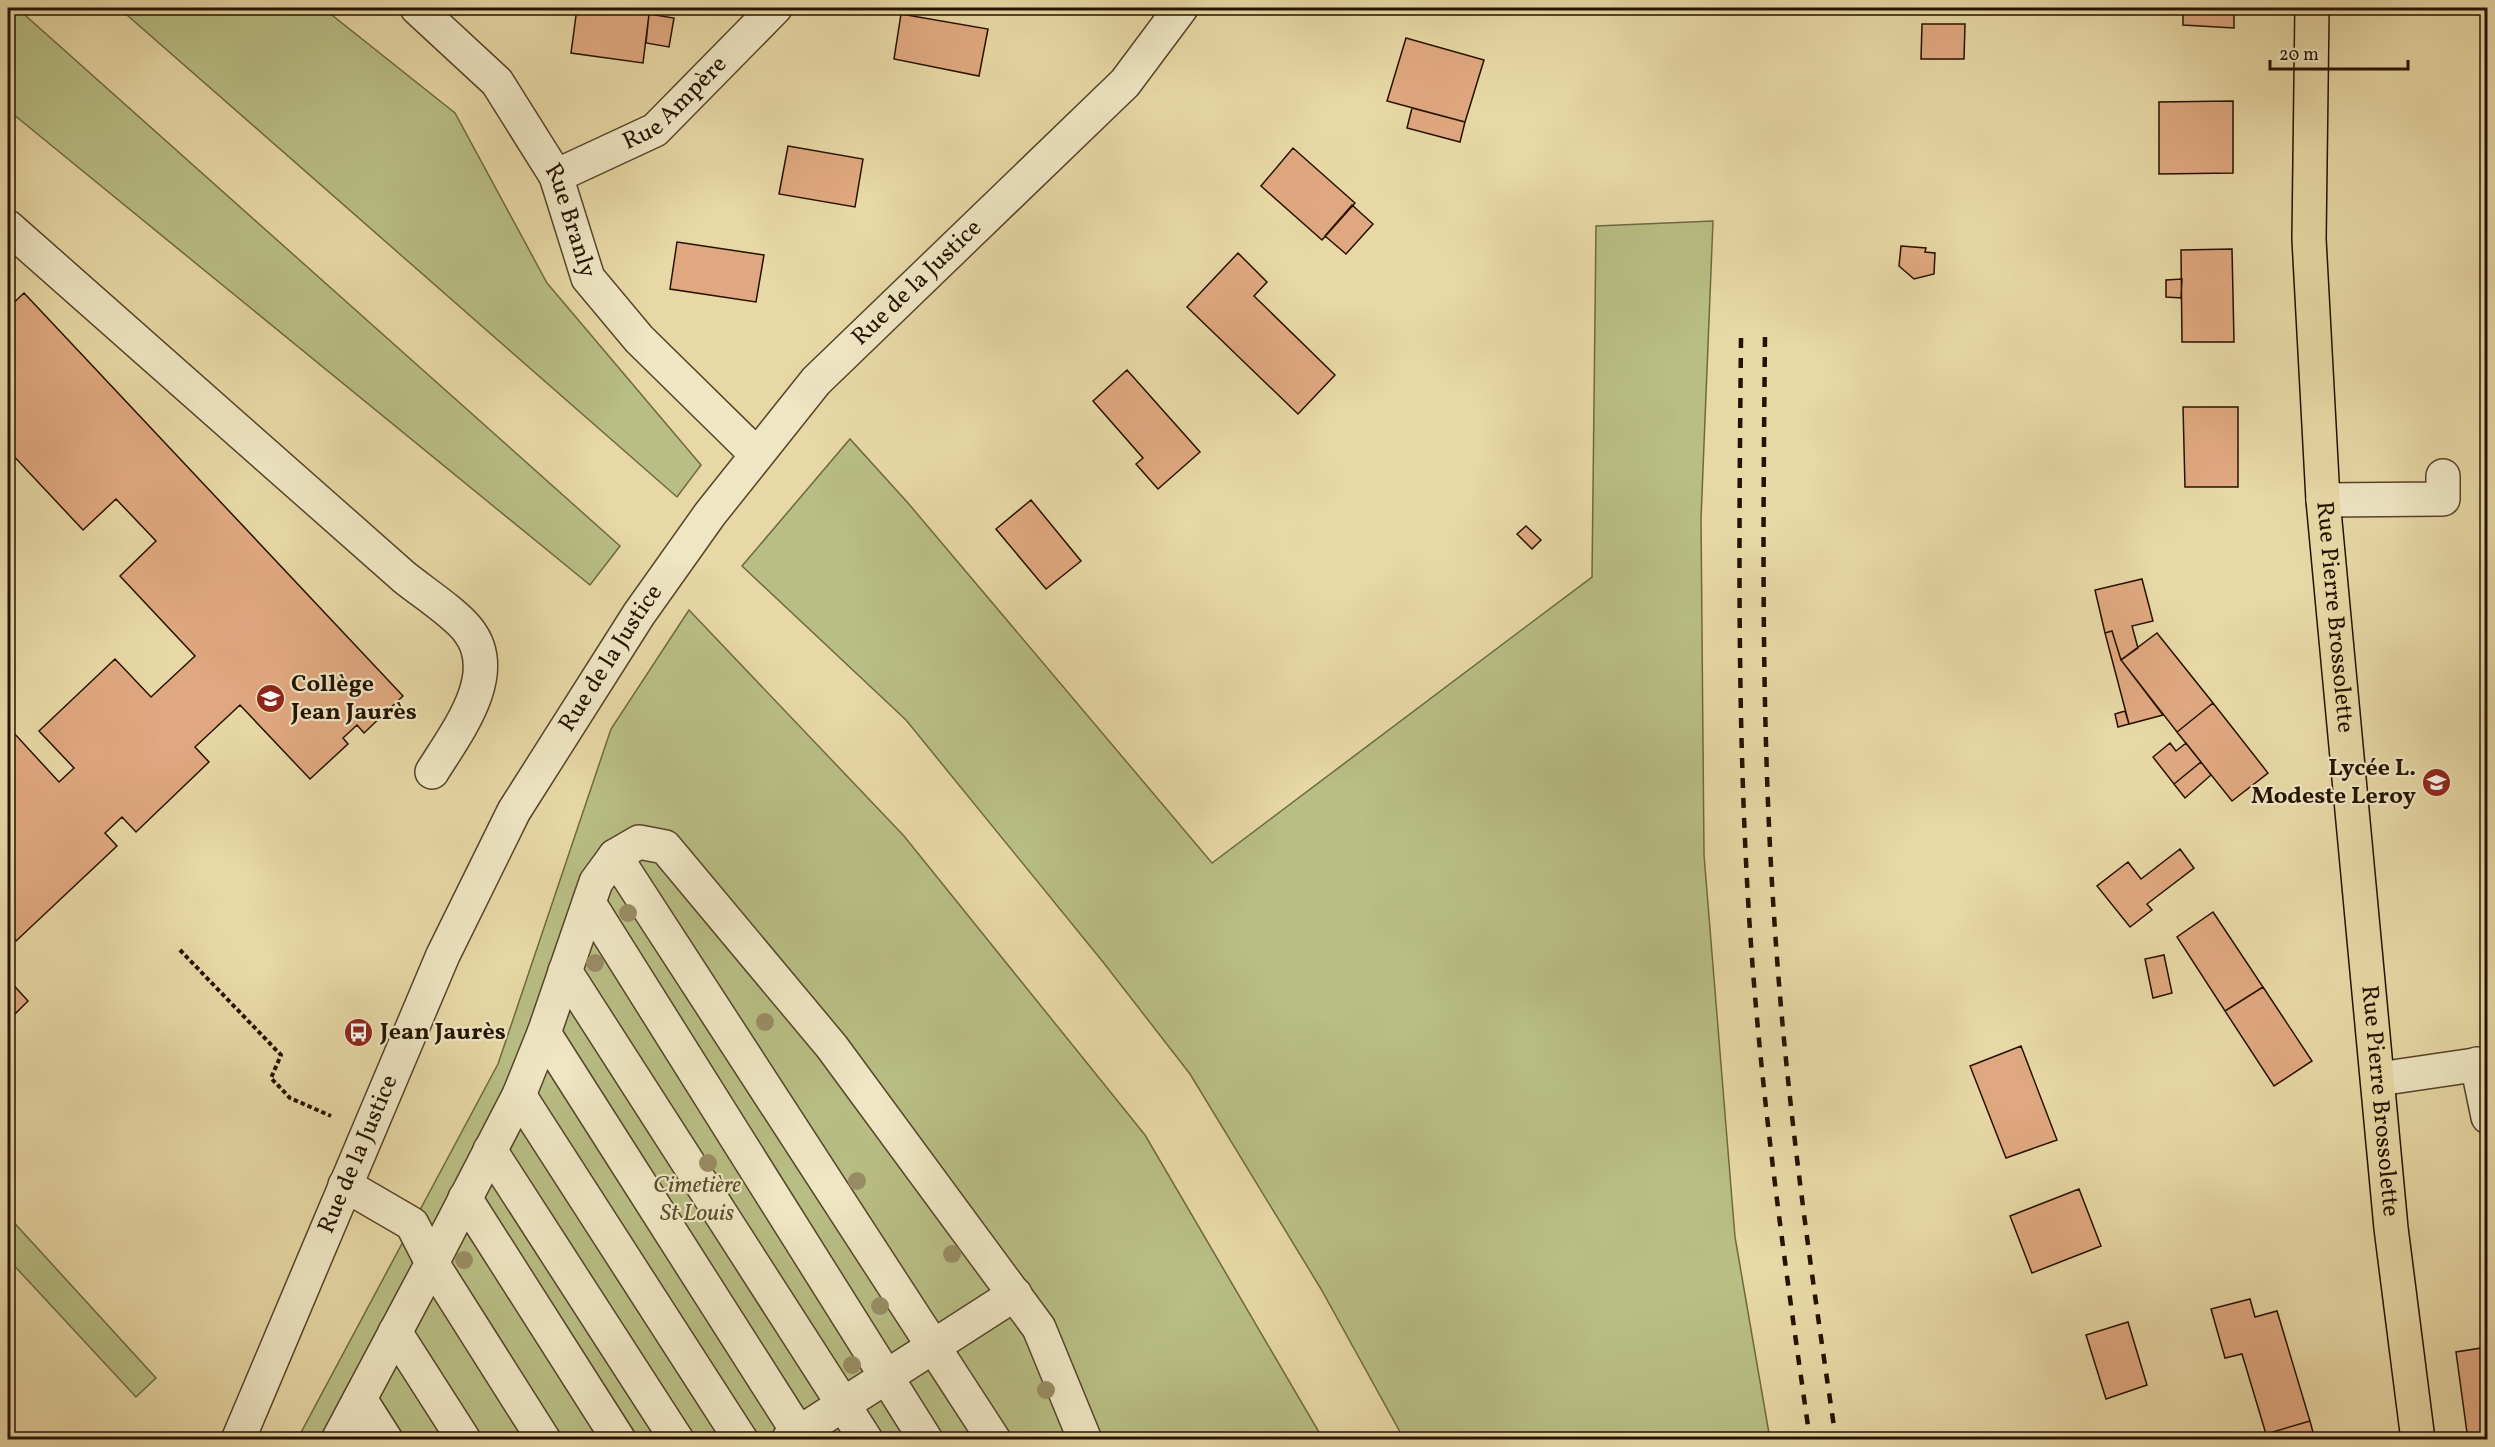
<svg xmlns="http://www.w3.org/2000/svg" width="2495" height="1447" font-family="Vollkorn,serif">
	<rect width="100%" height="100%" fill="#e7d8a5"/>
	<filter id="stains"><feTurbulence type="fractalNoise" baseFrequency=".00333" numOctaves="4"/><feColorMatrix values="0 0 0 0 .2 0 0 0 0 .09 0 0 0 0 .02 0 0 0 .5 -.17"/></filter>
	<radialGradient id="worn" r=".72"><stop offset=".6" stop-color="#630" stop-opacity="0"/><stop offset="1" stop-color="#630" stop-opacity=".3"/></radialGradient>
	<path fill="#b8be84" stroke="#6f6842" stroke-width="1.5" d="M 8,8 L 17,8 L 620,546 L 590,585 L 8,110 Z
		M 119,8 L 323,8 L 455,113 L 547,283 L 701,465 L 677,497 Z
		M 1713,221 L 1701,519 L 1704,855 L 1735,1237 L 1770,1439 L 1404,1439 L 1321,1289 L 1190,1074 L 1103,962 L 906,720 L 742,566 L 850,439 L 908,503 L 1212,863 L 1592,577 L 1596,226 Z
		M 689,610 L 904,836 L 1145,1135 L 1323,1439 L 297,1440 L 498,1064 L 611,729 Z
		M 8,1216 L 156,1378 L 136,1397 L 8,1259 Z"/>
	<path fill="#e0a880" stroke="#261200" stroke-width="1.5" d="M 577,8 L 649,14 L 643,63 L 571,53 Z
		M 2183,8 L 2234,8 L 2234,28 L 2183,25 Z
		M 649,14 L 674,18 L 669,47 L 646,43 Z
		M 901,14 L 988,29 L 979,76 L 894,59 Z
		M 1922,24 L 1965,24 L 1964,59 L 1921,59 Z
		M 1406,38 L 1484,60 L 1465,122 L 1387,101 Z
		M 2233,101 L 2233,173 L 2159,174 L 2159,102 Z
		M 1412,108 L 1465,122 L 1460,142 L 1407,128 Z
		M 788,146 L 863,159 L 855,207 L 779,194 Z
		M 1293,148 L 1355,203 L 1322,240 L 1261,186 Z
		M 1352,205 L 1373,224 L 1346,254 L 1325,236 Z
		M 677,242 L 764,255 L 756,302 L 670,289 Z
		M 1901,246 L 1926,248 L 1925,252 L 1935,253 L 1934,274 L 1914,279 L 1899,266 Z
		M 2232,249 L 2234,342 L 2182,342 L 2181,250 Z
		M 1238,253 L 1267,282 L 1254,296 L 1335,375 L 1298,414 L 1187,307 Z
		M 2182,279 L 2181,298 L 2166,297 L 2166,280 Z
		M 24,293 L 403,696 L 364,733 L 357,725 L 343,738 L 348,744 L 310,779 L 240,705 L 195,747 L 209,762 L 136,832 L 122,817 L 105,833 L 117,846 L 16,941 L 8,933 L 8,737 L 13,732 L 59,782 L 74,768 L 39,731 L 115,659 L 151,697 L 195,656 L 120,576 L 156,541 L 116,499 L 83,530 L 8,450 L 8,308 Z
		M 1127,370 L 1200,452 L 1158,489 L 1136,464 L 1143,458 L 1093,401 Z
		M 2183,407 L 2238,407 L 2238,487 L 2185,487 Z
		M 1031,500 L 1081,561 L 1046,589 L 996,529 Z
		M 1526,526 L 1541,540 L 1532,549 L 1517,534 Z
		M 2142,579 L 2153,621 L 2132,626 L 2138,648 L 2121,660 L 2112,631 L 2105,633 L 2095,590 Z
		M 2112,631 L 2121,660 L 2163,715 L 2129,724 L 2105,633 Z
		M 2157,633 L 2213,703 L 2177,732 L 2121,660 Z
		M 2213,703 L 2268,773 L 2232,801 L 2177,732 Z
		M 2125,711 L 2129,724 L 2118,727 L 2115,714 Z
		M 2170,743 L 2176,751 L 2186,743 L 2201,762 L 2174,784 L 2153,757 Z
		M 2201,762 L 2211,775 L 2185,798 L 2174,784 Z
		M 2180,849 L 2194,868 L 2147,904 L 2152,910 L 2130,927 L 2097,886 L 2128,862 L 2141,879 Z
		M 2213,912 L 2263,987 L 2225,1011 L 2177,937 Z
		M 2164,955 L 2172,993 L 2153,998 L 2145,959 Z
		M 8,979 L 28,1001 L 8,1021 Z
		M 2263,987 L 2312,1061 L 2274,1086 L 2225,1011 Z
		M 2021,1046 L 2057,1140 L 2006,1158 L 1970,1066 Z
		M 2079,1189 L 2101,1246 L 2032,1273 L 2010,1216 Z
		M 2250,1299 L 2255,1317 L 2277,1311 L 2310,1421 L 2266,1434 L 2242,1354 L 2225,1358 L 2211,1309 Z
		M 2128,1322 L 2147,1385 L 2106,1399 L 2086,1335 Z
		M 2488,1347 L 2488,1440 L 2468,1440 L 2456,1352 Z
		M 2310,1421 L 2315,1440 L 2268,1440 L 2266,1434 Z"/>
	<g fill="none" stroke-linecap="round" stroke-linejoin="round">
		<defs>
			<g id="minor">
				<path id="s1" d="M 417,8 L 497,82 L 556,176 L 588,278 L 639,339 L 756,454"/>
				<path id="s2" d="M 556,176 L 655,130 L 775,8"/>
				<path d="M 8,227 L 404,577 C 421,591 455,613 468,630 C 503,674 456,733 432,772"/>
				<path d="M 2323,500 L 2443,499 L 2443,476"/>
				<path d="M 615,856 L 994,1440"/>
				<path d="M 589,903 L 926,1440"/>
				<path d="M 565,971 L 866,1440"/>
				<path d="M 544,1033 L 803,1440"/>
				<path d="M 2477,1064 L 2488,1117"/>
				<path d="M 2379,1079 L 2488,1063"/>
				<path d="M 519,1095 L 741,1440"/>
				<path d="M 490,1150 L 677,1440"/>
				<path d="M 465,1198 L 619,1440"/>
				<path d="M 395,1332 L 464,1440"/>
				<path d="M 360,1399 L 386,1440"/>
				<path id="s3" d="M 238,1440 L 443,955 L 514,811 L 639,614 L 710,514 L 816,381 L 1125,83 L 1181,8"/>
				<path d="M 338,1440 L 432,1263 L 412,1224 L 345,1185"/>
				<path d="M 544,1440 L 432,1263 L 519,1095 L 544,1033 L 596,882 L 615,856 L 639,842 L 665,847 L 832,1047 L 1039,1328 L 1085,1440"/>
				<path d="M 788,1440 L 1015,1294"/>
			</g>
			<g id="major">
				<path id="s4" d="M 2312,8 L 2309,239 L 2323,500 L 2391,1228 L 2418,1440"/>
			</g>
		</defs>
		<use href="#minor" stroke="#564429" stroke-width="36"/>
		<use href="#major" stroke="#261200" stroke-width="36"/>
		<path stroke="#261200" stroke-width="4" stroke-dasharray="4.5 3" stroke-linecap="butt" d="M 180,950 L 281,1055 L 271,1078 L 290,1098 L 331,1116"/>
		<use href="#minor" stroke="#efe6c4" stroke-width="33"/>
		<use href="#major" stroke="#e7d8a5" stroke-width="33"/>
		<path stroke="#261200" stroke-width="4.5" stroke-dasharray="10 10" stroke-linecap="butt" d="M 1765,337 C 1763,530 1761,723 1774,915 C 1785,1091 1810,1265 1836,1440
			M 1741,338 C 1739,530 1737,723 1749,915 C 1760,1091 1785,1265 1810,1440"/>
	</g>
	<g fill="#998c64">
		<circle cx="628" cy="913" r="9"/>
		<circle cx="595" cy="963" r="9"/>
		<circle cx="765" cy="1022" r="9"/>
		<circle cx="708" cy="1163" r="9"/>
		<circle cx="857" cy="1181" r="9"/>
		<circle cx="952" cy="1254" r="9"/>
		<circle cx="464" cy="1260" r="9"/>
		<circle cx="880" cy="1306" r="9"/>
		<circle cx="852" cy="1365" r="9"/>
		<circle cx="1046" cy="1390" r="9"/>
	</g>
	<defs>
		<symbol id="school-disc" viewBox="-11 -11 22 22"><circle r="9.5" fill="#8f2418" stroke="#efe6c4"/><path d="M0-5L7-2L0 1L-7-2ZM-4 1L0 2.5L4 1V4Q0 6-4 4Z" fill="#fff"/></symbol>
		<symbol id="bus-disc" viewBox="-11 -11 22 22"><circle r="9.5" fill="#8f2418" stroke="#efe6c4"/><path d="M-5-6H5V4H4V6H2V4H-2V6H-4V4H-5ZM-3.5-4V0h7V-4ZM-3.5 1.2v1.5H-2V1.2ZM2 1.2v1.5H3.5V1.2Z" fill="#fff"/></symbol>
	</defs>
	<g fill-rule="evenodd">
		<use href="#school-disc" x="254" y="682" width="33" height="33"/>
		<use href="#school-disc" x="2420" y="766" width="33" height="33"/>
		<use href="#bus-disc" x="342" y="1016" width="33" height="33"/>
	</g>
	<g text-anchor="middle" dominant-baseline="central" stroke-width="4.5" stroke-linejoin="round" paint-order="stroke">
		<g font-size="24" fill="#261200" stroke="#efe6c4">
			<text stroke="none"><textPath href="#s2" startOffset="141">Rue Ampère</textPath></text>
			<text stroke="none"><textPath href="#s1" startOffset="267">Rue Branly</textPath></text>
			<text stroke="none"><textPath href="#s3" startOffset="1354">Rue de la Justice</textPath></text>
			<text stroke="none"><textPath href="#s4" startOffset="610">Rue Pierre Brossolette</textPath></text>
			<text stroke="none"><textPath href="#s3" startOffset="868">Rue de la Justice</textPath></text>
			<text stroke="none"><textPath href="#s4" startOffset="1096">Rue Pierre Brossolette</textPath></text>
			<text stroke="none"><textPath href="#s3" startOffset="310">Rue de la Justice</textPath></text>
		</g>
		<g font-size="24" font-weight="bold" fill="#261200" stroke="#efe6c4" text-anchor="start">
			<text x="291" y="685">Collège<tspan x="291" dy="28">Jean Jaurès</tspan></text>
			<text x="2416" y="769" text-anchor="end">Lycée L.<tspan x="2416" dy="28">Modeste Leroy</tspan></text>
			<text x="380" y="1033">Jean Jaurès</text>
		</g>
		<g font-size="24" font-style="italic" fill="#594e2e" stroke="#efe6c4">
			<text x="697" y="1186">Cimetière<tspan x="697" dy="28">St Louis</tspan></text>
		</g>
	</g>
	<rect width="2495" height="1447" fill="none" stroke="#e7d8a5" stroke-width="30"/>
	<rect x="9" y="9" width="2477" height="1429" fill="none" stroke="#261200" stroke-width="3"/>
	<rect x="15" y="15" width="2465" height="1417" fill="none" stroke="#261200" stroke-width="1.5"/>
	<path d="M2270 60v9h138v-9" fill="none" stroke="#261200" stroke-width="3"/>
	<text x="2279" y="60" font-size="18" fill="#261200" stroke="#efe6c4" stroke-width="4.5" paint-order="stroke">20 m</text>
	<rect width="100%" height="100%" filter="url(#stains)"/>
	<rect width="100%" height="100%" fill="url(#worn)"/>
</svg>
